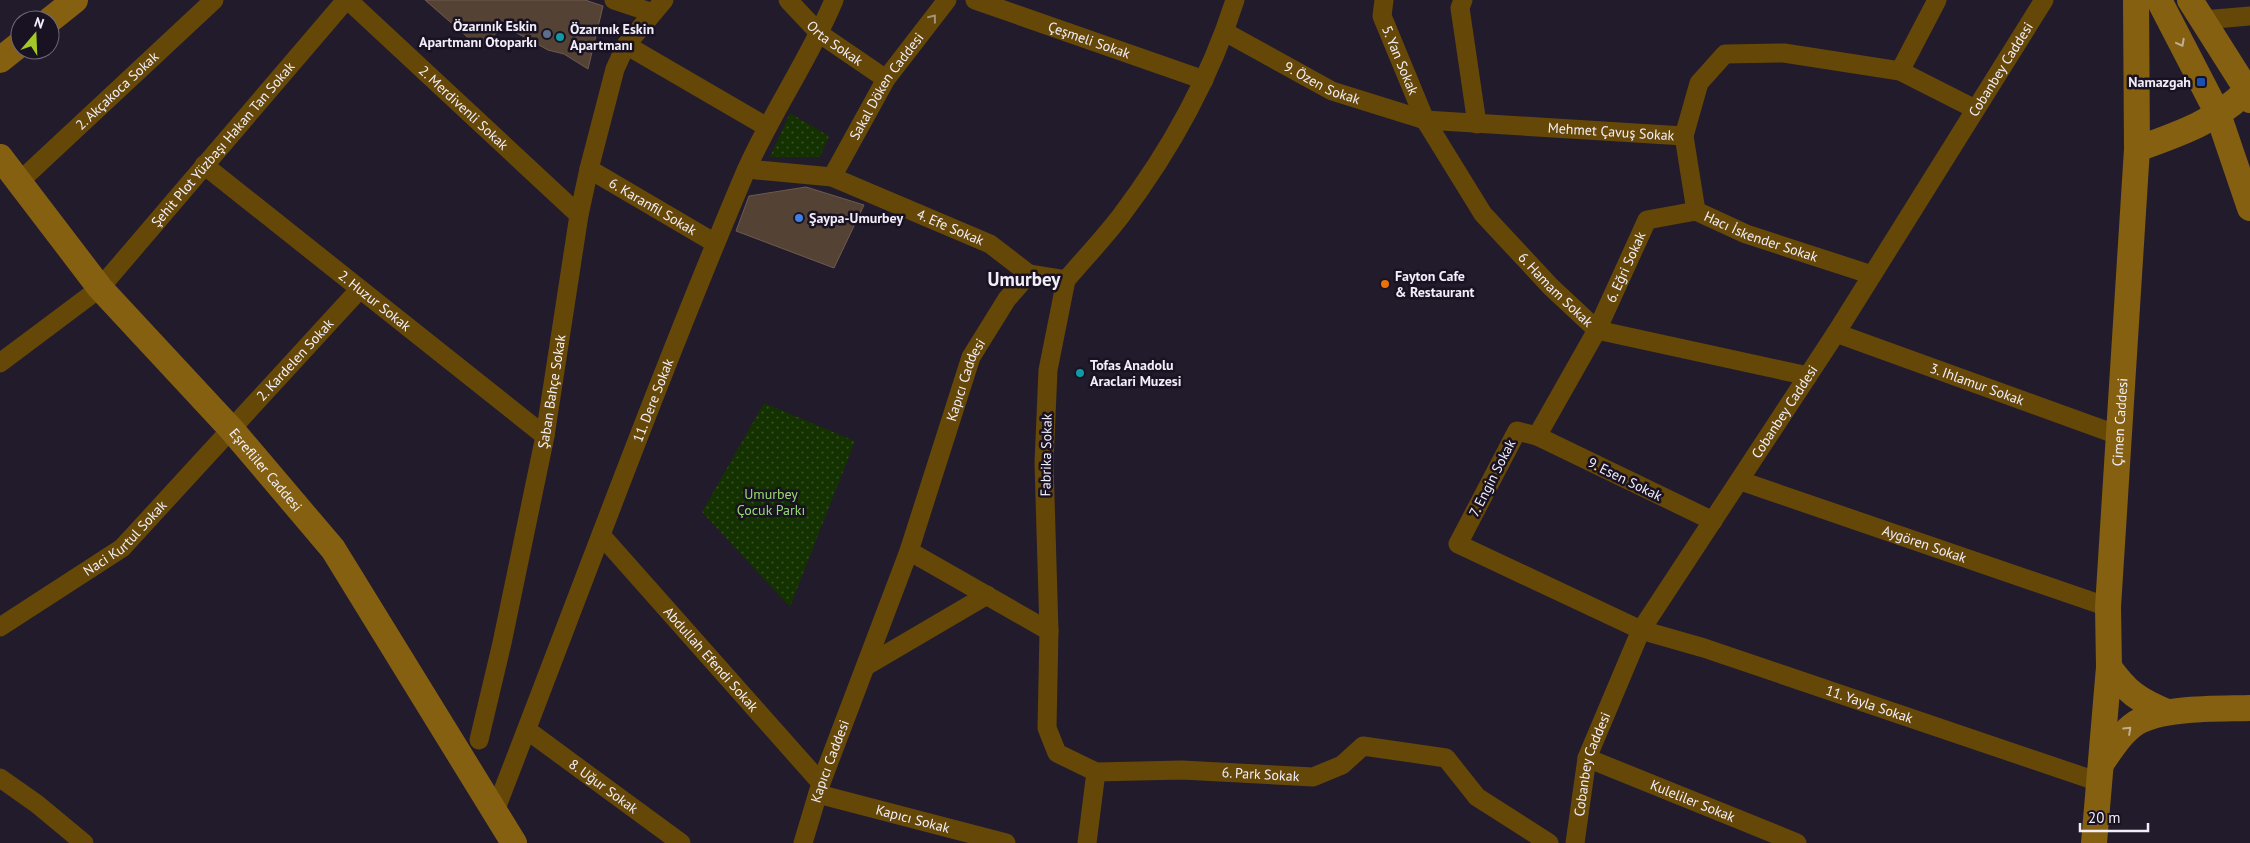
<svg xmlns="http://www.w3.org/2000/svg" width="2250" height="843" font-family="'PT Sans',sans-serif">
	<defs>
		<pattern id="park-dots" width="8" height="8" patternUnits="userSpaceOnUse" patternTransform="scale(1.25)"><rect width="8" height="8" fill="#143100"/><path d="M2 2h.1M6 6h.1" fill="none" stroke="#374f26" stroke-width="1.8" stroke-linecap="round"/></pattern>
	</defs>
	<rect width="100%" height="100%" fill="#221b2b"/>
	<path fill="url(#park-dots)" d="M 790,113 L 829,136 L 820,157 L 770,157 Z
		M 764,403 L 855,441 L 790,607 L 702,512 Z"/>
	<path fill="#544235" stroke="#6e5b4d" d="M 425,0 L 585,0 L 603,6 L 588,69 L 564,54 L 548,50 L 504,26 L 480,48 Z
		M 806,187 L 864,205 L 834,268 L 736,231 L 749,196 Z"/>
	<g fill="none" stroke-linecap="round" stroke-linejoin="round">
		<g stroke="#654708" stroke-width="19">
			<path id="s1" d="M 348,0 L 579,215"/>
			<path d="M 614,0 L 653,13"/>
			<path id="s2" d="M 788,0 L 820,34 L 886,79"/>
			<path id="s3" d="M 975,0 L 1204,80"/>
			<path id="s4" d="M 1384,0 L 1382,16 L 1425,120 L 1483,214 L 1551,287 L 1597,330 L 1808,376"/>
			<path d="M 1463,0 L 1460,8 L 1477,124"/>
			<path d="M 2203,20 L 2250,16"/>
			<path id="s5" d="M 1225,32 L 1332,91 L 1425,120 L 1684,136 L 1699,83 L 1725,54 L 1784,53 L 1900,71 L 1975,109"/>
			<path d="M 626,45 L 767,127"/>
			<path d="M 1900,71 L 1937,0"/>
			<path id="s6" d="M 1684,136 L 1696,211 L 1746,234 L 1872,275"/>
			<path id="s7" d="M 204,165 L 545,436"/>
			<path id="s8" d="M 589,169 L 715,243"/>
			<path id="s9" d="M 747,169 L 832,177 L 990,244 L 1029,274"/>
			<path id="s10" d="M 832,177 L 886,79 L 947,0"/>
			<path id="s11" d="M 19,182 L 214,0"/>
			<path id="s12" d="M 1066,280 L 1048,370 L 1044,463 L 1049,631 L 1047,728 L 1057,753 L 1096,772 L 1182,770 L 1313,777 L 1342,765 L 1363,746 L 1446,758 L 1477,797 L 1549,843"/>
			<path id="s13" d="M 1836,333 L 2118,435"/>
			<path id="s14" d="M 0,363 L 100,288 L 346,0"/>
			<path id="s15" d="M 1537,436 L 1597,330 L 1647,220 L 1696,211"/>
			<path id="s16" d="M 1741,481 L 2108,607"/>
			<path id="s17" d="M 1713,521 L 1537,436 L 1517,431 L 1458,544 L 1641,630 L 1704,648 L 2099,782"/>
			<path id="s18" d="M 601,535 L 821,783"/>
			<path d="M 909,551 L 1049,631"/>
			<path id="s19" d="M 0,627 L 122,548 L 359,290"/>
			<path d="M 866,666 L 987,595"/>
			<path id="s20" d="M 527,730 L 681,843"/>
			<path id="s21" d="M 479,740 L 502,643 L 545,436 L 579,215 L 589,169 L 615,69 L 626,45 L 664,0"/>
			<path id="s22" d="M 1587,758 L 1797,843"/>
			<path d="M 0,778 L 37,804 L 84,843"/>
			<path id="s23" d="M 818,794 L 1006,843"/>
			<path id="s24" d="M 495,811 C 578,598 656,383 745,173 C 771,113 809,60 834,0"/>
			<path id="s25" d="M 803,843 L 821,783 L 909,551 L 971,357 L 1007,299 L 1029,274 L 1066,280 C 1084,259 1103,239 1120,217 C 1170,151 1210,79 1235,0"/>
			<path d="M 1087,843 L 1096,772"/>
			<path id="s26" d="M 1575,843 L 1587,758 L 1641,630 L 1836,333 L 2044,0"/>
		</g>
		<g stroke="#856010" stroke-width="26">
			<path d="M 2159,0 L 2218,114 L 2250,208"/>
			<path d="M 2190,0 L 2247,90 L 2250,100"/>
			<path d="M 50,20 L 75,0"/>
			<path d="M 0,60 L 20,44"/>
			<path d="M 2137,149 C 2176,135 2218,121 2247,90"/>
			<path id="s27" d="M 0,157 L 100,288 L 232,430 L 333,549 L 514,843"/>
			<path d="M 2109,667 C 2127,692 2138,700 2167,712"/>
			<path d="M 2101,764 C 2111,750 2121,733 2136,723 C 2162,707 2219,709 2250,708"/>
			<path id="s28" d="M 2094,843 L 2109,667 L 2108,607 L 2137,149 L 2136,0"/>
		</g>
	</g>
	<defs><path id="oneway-chevron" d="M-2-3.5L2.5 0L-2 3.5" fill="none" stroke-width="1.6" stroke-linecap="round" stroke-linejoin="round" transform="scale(1.25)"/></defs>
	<use stroke="#a49274" href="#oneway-chevron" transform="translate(933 18) rotate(-52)"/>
	<g stroke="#c1ae90">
		<use href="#oneway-chevron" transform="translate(2181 43) rotate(62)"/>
		<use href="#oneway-chevron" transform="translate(2128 730) rotate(-43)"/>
	</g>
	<circle fill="#5c6f8a" stroke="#191222" stroke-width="2" cx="547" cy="34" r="5"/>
	<g fill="#0f9aa8" stroke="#191222" stroke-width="2">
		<circle cx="560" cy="37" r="5"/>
		<circle cx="1080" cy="373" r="5"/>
	</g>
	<rect fill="#1a4fb4" stroke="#191222" stroke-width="2" x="2196" y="77" width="10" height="10" rx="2.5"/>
	<circle fill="#3f7fe0" stroke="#191222" stroke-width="2" cx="799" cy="218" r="5"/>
	<circle fill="#e8710a" stroke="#191222" stroke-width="2" cx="1385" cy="284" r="5"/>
	<g text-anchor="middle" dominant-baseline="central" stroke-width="5" stroke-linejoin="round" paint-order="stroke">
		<g font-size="14" font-weight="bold" fill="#f2eef9" stroke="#191222" text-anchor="start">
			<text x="537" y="26" text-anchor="end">Özarınık Eskin<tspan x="537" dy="16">Apartmanı Otoparkı</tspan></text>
			<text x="570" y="29">Özarınık Eskin<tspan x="570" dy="16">Apartmanı</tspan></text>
			<text x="2191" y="82" text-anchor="end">Namazgah</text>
			<text x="809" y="218">Şaypa-Umurbey</text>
			<text x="1395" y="276">Fayton Cafe<tspan x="1395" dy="16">&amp; Restaurant</tspan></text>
			<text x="1090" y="365">Tofas Anadolu<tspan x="1090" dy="16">Araclari Muzesi</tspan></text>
		</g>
		<g font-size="14" fill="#f2eef9" stroke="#191222">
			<text stroke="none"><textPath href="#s3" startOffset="121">Çeşmeli Sokak</textPath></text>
			<text stroke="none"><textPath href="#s2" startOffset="64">Orta Sokak</textPath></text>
			<text stroke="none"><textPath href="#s4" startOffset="64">5. Yan Sokak</textPath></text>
			<text stroke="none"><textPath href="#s26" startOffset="891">Cobanbey Caddesi</textPath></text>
			<text stroke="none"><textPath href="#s5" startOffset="110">9. Özen Sokak</textPath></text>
			<text stroke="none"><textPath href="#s10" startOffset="106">Sakal Döken Caddesi</textPath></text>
			<text stroke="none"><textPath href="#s11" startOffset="134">2. Akçakoca Sokak</textPath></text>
			<text stroke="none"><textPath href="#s1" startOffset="158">2. Merdivenli Sokak</textPath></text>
			<text stroke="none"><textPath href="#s5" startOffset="406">Mehmet Çavuş Sokak</textPath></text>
			<text stroke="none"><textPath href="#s14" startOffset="314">Şehit Plot Yüzbaşı Hakan Tan Sokak</textPath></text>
			<text stroke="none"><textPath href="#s8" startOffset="74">6. Karanfil Sokak</textPath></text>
			<text stroke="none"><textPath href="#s9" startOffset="214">4. Efe Sokak</textPath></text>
			<text stroke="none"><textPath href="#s6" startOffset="146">Hacı İskender Sokak</textPath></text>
			<text stroke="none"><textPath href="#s15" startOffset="191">6. Eğri Sokak</textPath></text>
			<text stroke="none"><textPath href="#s4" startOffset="344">6. Hamam Sokak</textPath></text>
			<text stroke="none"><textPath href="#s7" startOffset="218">2. Huzur Sokak</textPath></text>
			<text stroke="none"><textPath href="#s19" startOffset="401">2. Kardelen Sokak</textPath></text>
			<text stroke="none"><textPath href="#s25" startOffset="491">Kapıcı Caddesi</textPath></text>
			<text stroke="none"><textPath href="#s13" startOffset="150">3. Ihlamur Sokak</textPath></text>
			<text stroke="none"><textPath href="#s21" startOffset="356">Şaban Bahçe Sokak</textPath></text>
			<text stroke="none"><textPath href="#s24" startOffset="440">11. Dere Sokak</textPath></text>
			<text stroke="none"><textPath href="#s26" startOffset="486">Cobanbey Caddesi</textPath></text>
			<text stroke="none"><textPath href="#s28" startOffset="422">Çimen Caddesi</textPath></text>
			<text transform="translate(1046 455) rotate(-89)">Fabrika Sokak</text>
			<text stroke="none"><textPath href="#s27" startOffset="411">Eşrefliler Caddesi</textPath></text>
			<text transform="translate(1492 478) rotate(-63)">7. Engin Sokak</text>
			<text transform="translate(1625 479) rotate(26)">9. Esen Sokak</text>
			<text stroke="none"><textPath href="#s19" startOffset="154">Naci Kurtul Sokak</textPath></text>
			<text stroke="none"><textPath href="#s16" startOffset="194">Aygören Sokak</textPath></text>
			<text stroke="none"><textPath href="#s18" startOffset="166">Abdullah Efendi Sokak</textPath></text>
			<text stroke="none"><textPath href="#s17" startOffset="786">11. Yayla Sokak</textPath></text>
			<text stroke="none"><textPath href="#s25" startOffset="86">Kapıcı Caddesi</textPath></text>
			<text stroke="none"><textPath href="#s26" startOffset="81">Cobanbey Caddesi</textPath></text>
			<text stroke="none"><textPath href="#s12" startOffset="685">6. Park Sokak</textPath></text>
			<text stroke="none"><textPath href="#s20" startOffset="95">8. Uğur Sokak</textPath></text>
			<text stroke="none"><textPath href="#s22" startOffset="114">Kuleliler Sokak</textPath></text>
			<text stroke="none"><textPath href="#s23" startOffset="98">Kapıcı Sokak</textPath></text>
		</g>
		<g font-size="14" fill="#98db70" stroke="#191222">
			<text x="771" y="494">Umurbey<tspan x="771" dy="16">Çocuk Parkı</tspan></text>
		</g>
		<g font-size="19" font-weight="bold" fill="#f2eef9" stroke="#191222">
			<text x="1024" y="279">Umurbey</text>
		</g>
	</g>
	<g transform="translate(35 35) rotate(19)"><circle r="24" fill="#191222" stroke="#706a78"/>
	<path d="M0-4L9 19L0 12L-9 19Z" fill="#a3c926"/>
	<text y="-8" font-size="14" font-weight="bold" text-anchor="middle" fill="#f2eef9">N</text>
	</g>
	<path d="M2080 823v8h68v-8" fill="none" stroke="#f2eef9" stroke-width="2.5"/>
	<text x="2088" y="823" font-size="15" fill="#f2eef9" stroke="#191222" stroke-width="4" paint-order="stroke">20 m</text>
</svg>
